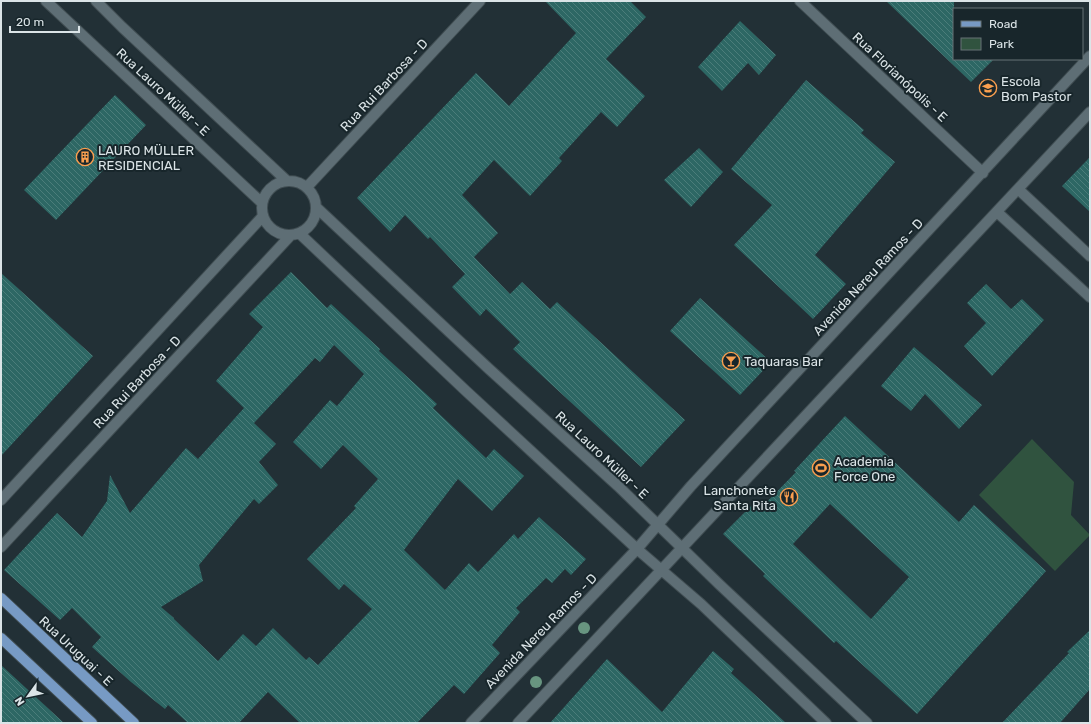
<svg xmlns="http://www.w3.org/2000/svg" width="1091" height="724" font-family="Rubik,sans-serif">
	<defs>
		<pattern id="building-back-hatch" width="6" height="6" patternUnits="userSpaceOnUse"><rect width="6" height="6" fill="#2d6764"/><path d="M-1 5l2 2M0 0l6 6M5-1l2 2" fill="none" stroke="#4b7d7a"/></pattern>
	</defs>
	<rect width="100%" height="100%" fill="#223036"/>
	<path fill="#30533f" d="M 1032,439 L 1074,482 L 1071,515 L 1090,535 L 1055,571 L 979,495 Z"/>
	<path fill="url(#building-back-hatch)" fill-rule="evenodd" d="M 545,1 L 630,1 L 646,17 L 606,59 L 645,96 L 617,127 L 601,112 L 559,158 L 562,161 L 530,196 L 494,160 L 462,195 L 498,233 L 474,257 L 510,294 L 522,282 L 550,309 L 557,302 L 685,420 L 641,467 L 513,349 L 520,342 L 486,309 L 480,316 L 452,287 L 465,274 L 430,237 L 428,239 L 405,215 L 390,232 L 357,198 L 476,73 L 509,106 L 576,33 Z
		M 886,1 L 954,1 L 954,59 L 994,59 L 971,82 Z
		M 740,21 L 776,55 L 759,75 L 748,63 L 722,91 L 698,67 Z
		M 806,80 L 864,130 L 861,133 L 895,162 L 815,255 L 846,284 L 813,319 L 734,245 L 772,205 L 731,169 Z
		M 115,95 L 146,125 L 56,220 L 24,190 Z
		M 699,148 L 723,172 L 691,207 L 664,180 Z
		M 1090,157 L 1090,212 L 1062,186 Z
		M 291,272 L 327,308 L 331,304 L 380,349 L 379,351 L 437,404 L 433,408 L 486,458 L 494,449 L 524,476 L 492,511 L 458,479 L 404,550 L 445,590 L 469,563 L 478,572 L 514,534 L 518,539 L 539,517 L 586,559 L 571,575 L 565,569 L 552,583 L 546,578 L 516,608 L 520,612 L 492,645 L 500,653 L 464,694 L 454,685 L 417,723 L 300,723 L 268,692 L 239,723 L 188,723 L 168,705 L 165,709 L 131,682 L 92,647 L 101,637 L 72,608 L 60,620 L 4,570 L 57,513 L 82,537 L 107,501 L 110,475 L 130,513 L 186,448 L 198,459 L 244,408 L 216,381 L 263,327 L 249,314 ZM 334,345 L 364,374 L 337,406 L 330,400 L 293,442 L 321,469 L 343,445 L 378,479 L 354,506 L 356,508 L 307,559 L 339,590 L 344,584 L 372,609 L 318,665 L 309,657 L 306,660 L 273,628 L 256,646 L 243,634 L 218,661 L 174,619 L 174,618 L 161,607 L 203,581 L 199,565 L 254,499 L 259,504 L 278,485 L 259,462 L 276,444 L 254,423 L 315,358 L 320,362 Z
		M 1,273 L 93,356 L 1,456 Z
		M 986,284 L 1011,309 L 1022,299 L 1044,320 L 992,376 L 964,346 L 986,323 L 967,303 Z
		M 700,298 L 771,362 L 740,395 L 670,331 Z
		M 914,347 L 982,405 L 959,429 L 925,394 L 911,411 L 881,386 Z
		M 845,416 L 959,522 L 974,505 L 1046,571 L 917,714 L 836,641 L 834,643 L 763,576 L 765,574 L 723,534 L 756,501 L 762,507 L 796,472 L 794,471 ZM 830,504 L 909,577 L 871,619 L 793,544 Z
		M 1090,630 L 1090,689 L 1060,723 L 1002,723 L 1069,653 L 1067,652 Z
		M 713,651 L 734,669 L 731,673 L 786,723 L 550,723 L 607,659 L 662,712 Z
		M 1,665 L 64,723 L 1,723 Z"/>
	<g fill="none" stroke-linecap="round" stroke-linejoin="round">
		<defs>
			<path id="minor" d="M 46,1 L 262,203
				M 96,1 L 122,27 L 287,181
				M 800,1 L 983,173
				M262 208a27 27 0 1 1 54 0a27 27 0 1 1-54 0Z
				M 307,187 L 480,1
				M 1018,189 L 1090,256
				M 317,208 L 488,368 L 618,486 L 720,585 L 867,723
				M 997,212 L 1090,297
				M 299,233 L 466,391 L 637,549 L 701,604 L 826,723
				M 1,500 L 263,216
				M 1,547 L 291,235
				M 471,723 L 637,549 L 691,486 L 1090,56
				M 518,723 L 1090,112"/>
			<path id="major" d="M 1,598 L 134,723
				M 1,638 L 92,723"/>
		</defs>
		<use href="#minor" stroke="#404d52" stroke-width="12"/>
		<use href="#major" stroke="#404d52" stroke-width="12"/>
		<use href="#minor" stroke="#5e6e75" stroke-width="10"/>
		<use href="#major" stroke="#779ac4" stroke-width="10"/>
	</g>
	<g fill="#689580">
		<circle cx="584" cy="628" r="6"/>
		<circle cx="536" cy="682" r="6"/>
	</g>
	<defs>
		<symbol id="school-ring" viewBox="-11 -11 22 22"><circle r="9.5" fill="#18262b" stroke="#fa9f4f" stroke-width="1.5"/><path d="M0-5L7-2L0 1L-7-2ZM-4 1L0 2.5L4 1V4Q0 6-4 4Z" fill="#fa9f4f"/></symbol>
		<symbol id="building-ring" viewBox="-11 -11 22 22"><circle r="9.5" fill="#18262b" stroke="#fa9f4f" stroke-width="1.5"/><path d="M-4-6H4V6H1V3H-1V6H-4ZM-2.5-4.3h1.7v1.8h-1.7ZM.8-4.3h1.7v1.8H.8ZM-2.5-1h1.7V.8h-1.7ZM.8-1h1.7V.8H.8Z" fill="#fa9f4f"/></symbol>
		<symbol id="bar-ring" viewBox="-11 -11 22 22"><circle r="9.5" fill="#18262b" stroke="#fa9f4f" stroke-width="1.5"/><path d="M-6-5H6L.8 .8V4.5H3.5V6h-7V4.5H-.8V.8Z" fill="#fa9f4f"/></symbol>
		<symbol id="stadium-ring" viewBox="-11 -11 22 22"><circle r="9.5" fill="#18262b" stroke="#fa9f4f" stroke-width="1.5"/><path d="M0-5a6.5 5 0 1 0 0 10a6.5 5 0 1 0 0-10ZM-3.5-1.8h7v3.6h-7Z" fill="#fa9f4f"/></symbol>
		<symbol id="restaurant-ring" viewBox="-11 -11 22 22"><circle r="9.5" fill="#18262b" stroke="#fa9f4f" stroke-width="1.5"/><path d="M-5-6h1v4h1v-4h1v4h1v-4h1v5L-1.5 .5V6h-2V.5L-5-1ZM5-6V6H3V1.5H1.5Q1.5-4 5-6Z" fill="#fa9f4f"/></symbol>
	</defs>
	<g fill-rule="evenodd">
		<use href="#school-ring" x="978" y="78" width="20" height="20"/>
		<use href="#building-ring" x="75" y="147" width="20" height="20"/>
		<use href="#bar-ring" x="721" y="351" width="20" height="20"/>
		<use href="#stadium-ring" x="811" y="458" width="20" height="20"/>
		<use href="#restaurant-ring" x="779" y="487" width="20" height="20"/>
	</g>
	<g text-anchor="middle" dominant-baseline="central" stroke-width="4" stroke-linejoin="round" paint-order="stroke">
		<g font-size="13" fill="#dbe4e7" stroke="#18262b">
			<text transform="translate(900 77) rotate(43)">Rua Florianópolis - E</text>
			<text transform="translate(384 85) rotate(-47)">Rua Rui Barbosa - D</text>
			<text transform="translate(163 92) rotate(43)">Rua Lauro Müller - E</text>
			<text transform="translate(868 277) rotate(-47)">Avenida Nereu Ramos - D</text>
			<text transform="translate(137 382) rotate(-47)">Rua Rui Barbosa - D</text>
			<text transform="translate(602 455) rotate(43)">Rua Lauro Müller - E</text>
			<text transform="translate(541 631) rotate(-46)">Avenida Nereu Ramos - D</text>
			<text transform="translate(76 651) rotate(43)">Rua Uruguai - E</text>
		</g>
		<g font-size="13" fill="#dbe4e7" stroke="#18262b" text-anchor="start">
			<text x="1001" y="81">Escola<tspan x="1001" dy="15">Bom Pastor</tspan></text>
			<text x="98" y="150">LAURO MÜLLER<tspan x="98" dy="15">RESIDENCIAL</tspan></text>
			<text x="744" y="361">Taquaras Bar</text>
			<text x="834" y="461">Academia<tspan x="834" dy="15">Force One</tspan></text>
			<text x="776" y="490" text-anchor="end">Lanchonete<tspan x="776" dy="15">Santa Rita</tspan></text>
		</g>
	</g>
	<rect width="1091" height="724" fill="none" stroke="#dbe4e7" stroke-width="4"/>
	<rect x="953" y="8" width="130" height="52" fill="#18262b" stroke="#667276"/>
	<rect x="961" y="21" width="20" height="6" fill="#779ac4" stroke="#667276"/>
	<text x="989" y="28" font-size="12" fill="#dbe4e7">Road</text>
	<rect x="961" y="38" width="20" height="12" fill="#30533f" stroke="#667276"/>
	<text x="989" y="48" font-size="12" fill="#dbe4e7">Park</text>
	<g transform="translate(28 696) rotate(237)" stroke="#18262b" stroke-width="3" paint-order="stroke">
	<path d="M0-3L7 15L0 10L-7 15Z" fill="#dbe4e7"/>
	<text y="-6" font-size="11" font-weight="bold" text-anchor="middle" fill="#dbe4e7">N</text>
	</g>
	<path d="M10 26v6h69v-6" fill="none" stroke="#dbe4e7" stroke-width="2"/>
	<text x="16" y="26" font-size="12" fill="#dbe4e7" stroke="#18262b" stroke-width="3" paint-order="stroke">20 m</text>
</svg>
